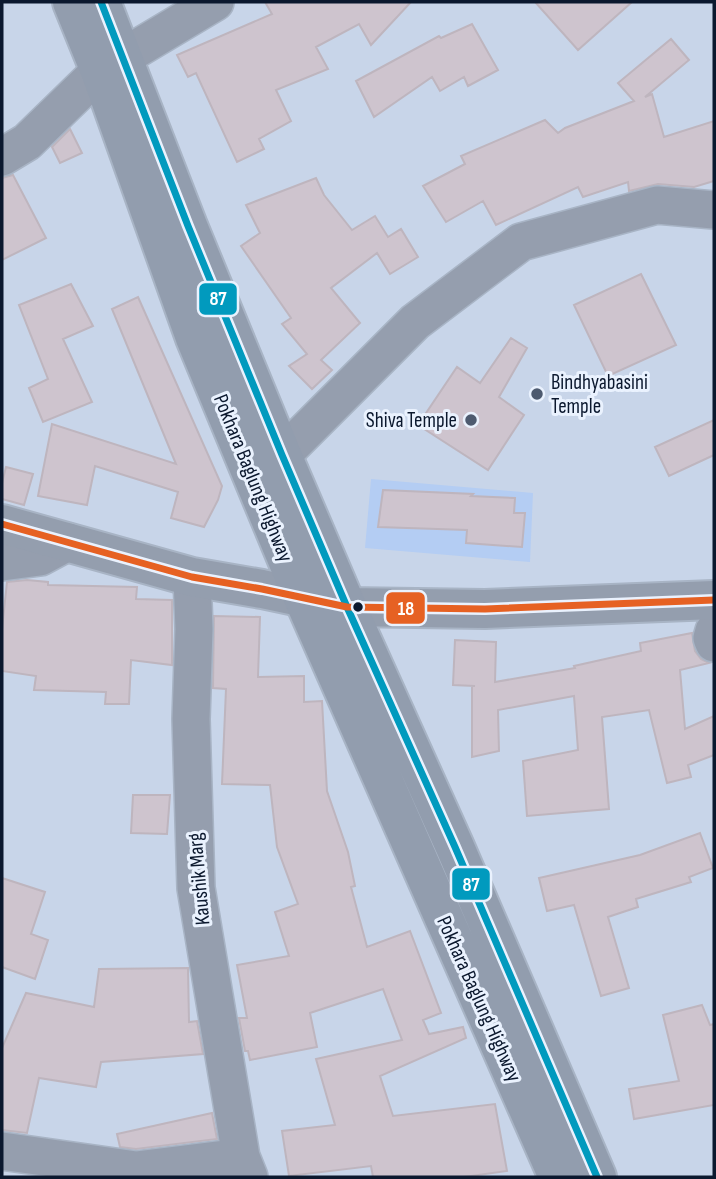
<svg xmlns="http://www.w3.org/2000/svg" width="716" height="1179" font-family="'Sofia Sans Condensed',sans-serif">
	<rect width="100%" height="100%" fill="#c8d5e9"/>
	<path fill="#b4cdf3" d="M 371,479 L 533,493 L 530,562 L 365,548 Z"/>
	<path fill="#cec4ce" stroke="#beb5be" stroke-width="2" d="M 265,2 L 411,2 L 371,45 L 359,24 L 316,47 L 328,69 L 276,90 L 291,121 L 259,139 L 264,149 L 237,162 L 196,73 L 188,77 L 177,55 L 272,14 Z
		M 535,2 L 632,2 L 578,50 Z
		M 472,24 L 498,70 L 468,86 L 464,77 L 440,91 L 432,77 L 374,117 L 356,81 L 439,36 L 441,38 Z
		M 671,39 L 689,60 L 645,97 L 652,94 L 664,137 L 714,121 L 714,181 L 694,187 L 658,184 L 629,191 L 628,182 L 583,197 L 578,187 L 496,225 L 483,201 L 446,222 L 423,186 L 465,164 L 461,156 L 545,120 L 558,133 L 565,128 L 634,101 L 618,83 Z
		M 70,129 L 82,153 L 60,163 L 52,147 Z
		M 13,175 L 46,238 L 2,260 L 2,178 Z
		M 316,178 L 324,195 L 352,230 L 375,216 L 388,237 L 401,229 L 418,257 L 390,274 L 377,253 L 331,288 L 360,323 L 321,360 L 332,370 L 312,389 L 289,366 L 307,354 L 282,324 L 291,318 L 241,246 L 260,233 L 246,205 Z
		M 641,274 L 676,345 L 608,376 L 574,305 Z
		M 71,284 L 93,326 L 63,339 L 92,402 L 43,422 L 29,388 L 48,379 L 19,305 Z
		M 138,297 L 222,486 L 218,500 L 204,527 L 171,518 L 178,492 L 95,466 L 87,505 L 38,496 L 52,424 L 176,464 L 112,309 Z
		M 511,338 L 527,348 L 499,397 L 524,415 L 488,470 L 418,425 L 457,367 L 480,383 Z
		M 714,420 L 714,455 L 669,476 L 655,447 Z
		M 6,467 L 33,474 L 24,505 L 2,499 L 2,483 Z
		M 383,490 L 473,494 L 471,496 L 515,498 L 514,513 L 525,513 L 522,547 L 466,543 L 467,530 L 378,527 Z
		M 27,580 L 48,582 L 48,585 L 137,587 L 136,599 L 172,600 L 172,665 L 131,660 L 129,704 L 105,704 L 106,692 L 34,690 L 36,676 L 2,671 L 2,629 L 7,582 Z
		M 214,616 L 260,617 L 258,677 L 304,676 L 304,702 L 322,701 L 327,791 L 348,852 L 355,886 L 351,887 L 367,947 L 410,931 L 441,1013 L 423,1020 L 429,1034 L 463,1027 L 466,1038 L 380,1076 L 393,1116 L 495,1104 L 507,1171 L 464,1177 L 373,1177 L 371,1166 L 289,1176 L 282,1131 L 335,1125 L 316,1059 L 402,1040 L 383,989 L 310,1013 L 317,1047 L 250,1060 L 248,1051 L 245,1051 L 239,1018 L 247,1018 L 237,965 L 289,956 L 275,912 L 298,904 L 277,847 L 270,785 L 222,784 L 226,689 L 213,688 Z
		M 692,633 L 695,651 L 701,659 L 709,663 L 680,670 L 685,729 L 714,716 L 714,755 L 688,765 L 691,777 L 667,783 L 649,710 L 602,717 L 609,809 L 527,816 L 523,761 L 578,750 L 574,696 L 498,710 L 499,751 L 472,757 L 472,686 L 475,686 L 453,685 L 455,640 L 496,642 L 495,682 L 575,668 L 574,666 L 641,651 L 640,643 Z
		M 133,795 L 170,795 L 167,834 L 131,833 Z
		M 700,833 L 713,868 L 689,877 L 691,882 L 636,899 L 638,907 L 608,917 L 629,988 L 601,996 L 574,905 L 547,911 L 539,878 L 640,855 Z
		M 2,878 L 45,892 L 31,934 L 48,940 L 35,979 L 2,967 Z
		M 188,968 L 189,1022 L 197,1021 L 203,1054 L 101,1062 L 96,1087 L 39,1078 L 27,1133 L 2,1130 L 2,1048 L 26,993 L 94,1007 L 99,969 Z
		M 702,1005 L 710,1025 L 714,1024 L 714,1105 L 634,1119 L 629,1089 L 679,1081 L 663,1015 Z
		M 212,1113 L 217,1139 L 136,1149 L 120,1147 L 117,1134 Z"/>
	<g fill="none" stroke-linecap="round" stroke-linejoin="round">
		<defs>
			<path id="street" d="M 123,57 L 215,2
				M 2,157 L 27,142 L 100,71
				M 282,455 L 415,322 L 521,242 L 657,205 L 714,210
				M 2,562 L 40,557 L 68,542
				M 192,577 L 194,629 L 191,719 L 196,888 L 241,1157 L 249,1177
				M 714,631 L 712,638 L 714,643
				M 2,1151 L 136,1170 L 241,1157"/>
			<path id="secondary" d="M 2,524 L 192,577 L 262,589 L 347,607 L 485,609 L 714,600"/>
			<path id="highway" d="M 72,2 L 100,71 L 195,338 L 303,598 L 558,1177
				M 101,2 L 188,226 L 282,455 L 347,607 L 455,847 L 597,1177"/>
		</defs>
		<use href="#street" stroke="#a8b4c5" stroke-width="40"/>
		<use href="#secondary" stroke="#a8b4c5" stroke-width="42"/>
		<use href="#highway" stroke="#a8b4c5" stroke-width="42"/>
		<use href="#street" stroke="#959eae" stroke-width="37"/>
		<use href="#secondary" stroke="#949eae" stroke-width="38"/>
		<use href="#highway" stroke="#929dae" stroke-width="38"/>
		<defs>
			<path id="bus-1" d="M 101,2 L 188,226 L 282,455 L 347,607 L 455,847 L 597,1177"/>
			<path id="bus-2" d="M 2,524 L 192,577 L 262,589 L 347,607 L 485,609 L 714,600"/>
		</defs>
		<use href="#bus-1" stroke="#eaf2fe" stroke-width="12"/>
		<use href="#bus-2" stroke="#eaf2fe" stroke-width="12"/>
		<use href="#bus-1" stroke="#019abe" stroke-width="7"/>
		<use href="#bus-2" stroke="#e66123" stroke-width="7"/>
	</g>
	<g fill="#4d5a6f" stroke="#eaf2fe" stroke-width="2.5">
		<circle cx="537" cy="394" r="7"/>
		<circle cx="471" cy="420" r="7"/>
	</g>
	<circle fill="#0b182e" stroke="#eaf2fe" stroke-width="2.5" cx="358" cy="607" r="6"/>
	<g text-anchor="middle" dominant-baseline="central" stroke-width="6" stroke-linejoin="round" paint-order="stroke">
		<g font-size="21" fill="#0b182e" stroke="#eaf2fe" text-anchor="start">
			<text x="551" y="382">Bindhyabasini<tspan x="551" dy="24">Temple</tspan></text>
			<text x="457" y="420" text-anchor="end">Shiva Temple</text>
		</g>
		<g font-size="21" fill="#0b182e" stroke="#eaf2fe">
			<text transform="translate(253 478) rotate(68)">Pokhara Baglung Highway</text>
			<text transform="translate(199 879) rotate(-95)">Kaushik Marg</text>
			<text transform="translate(479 999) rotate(66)">Pokhara Baglung Highway</text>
		</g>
	</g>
	<g stroke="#eaf2fe" stroke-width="2.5">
		<rect x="198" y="282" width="40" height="34" rx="7" fill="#019abe"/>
		<rect x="385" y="591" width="41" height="34" rx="7" fill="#e66123"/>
		<rect x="451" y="867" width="40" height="34" rx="7" fill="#019abe"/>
	</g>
	<g font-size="19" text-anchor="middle" font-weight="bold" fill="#fff">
		<text x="218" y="305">87</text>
		<text x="406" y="615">18</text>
		<text x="471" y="891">87</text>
	</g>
	<rect width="716" height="1179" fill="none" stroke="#0b182e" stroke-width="7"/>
</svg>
